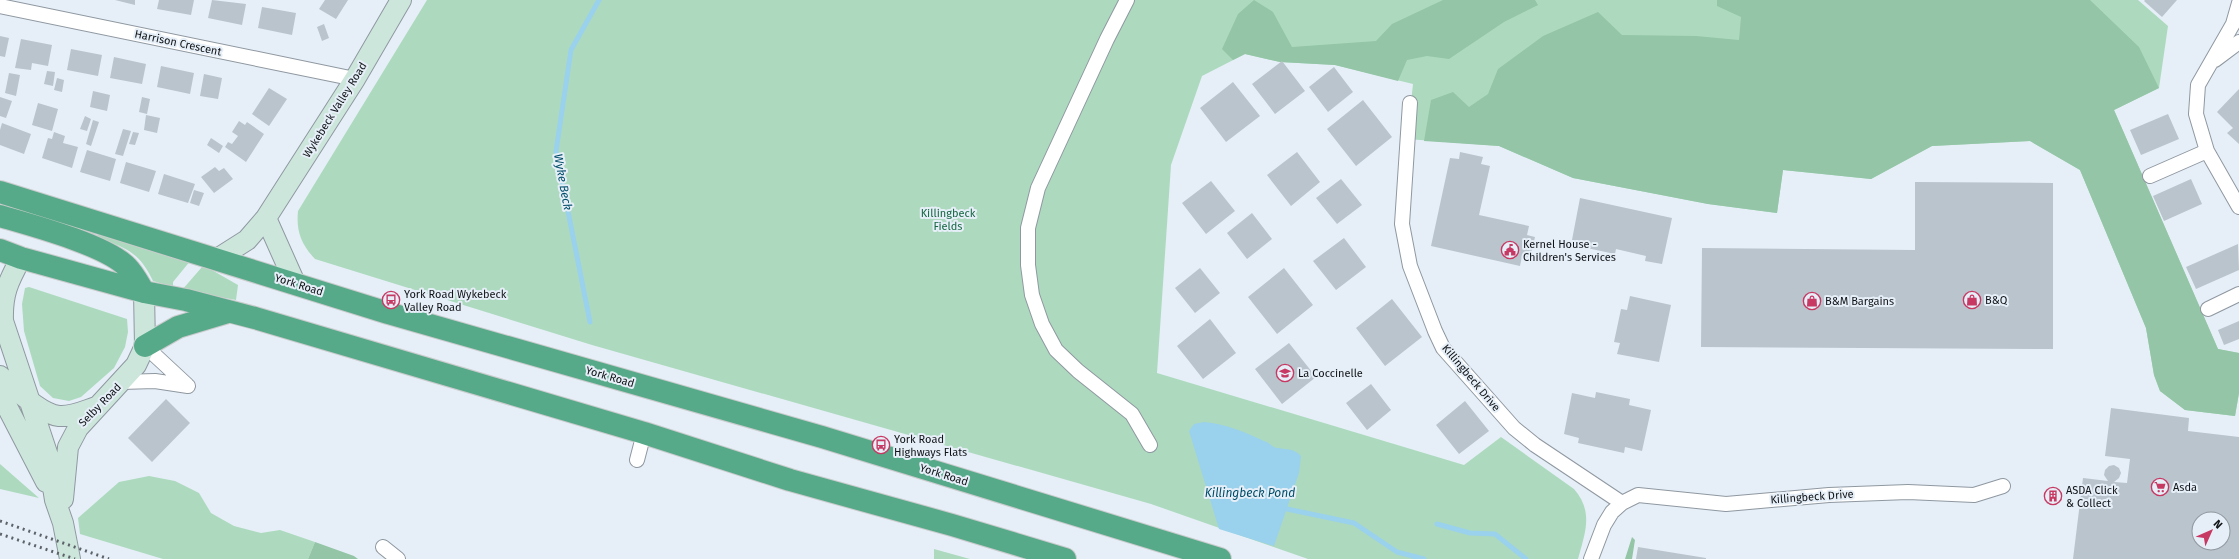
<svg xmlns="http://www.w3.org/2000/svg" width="2239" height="559" font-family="'Fira Sans',sans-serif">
	<rect width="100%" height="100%" fill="#e6eff8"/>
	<path fill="#addabe" d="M 427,0 L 2138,0 L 2168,26 L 2159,88 L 2114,110 L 2218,349 L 2239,353 L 2239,393 L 2235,416 L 2185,410 L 2160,391 L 2154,375 L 2146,328 L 2080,170 L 2030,141 L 1932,146 L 1871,179 L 1783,170 L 1777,213 L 1708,204 L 1573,178 L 1499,146 L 1407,139 L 1413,84 L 1335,65 L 1280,62 L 1245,54 L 1202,76 L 1171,165 L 1157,373 L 1464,465 L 1501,437 L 1574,489 C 1594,512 1585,533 1578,559 L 1308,559 L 1151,504 L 592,345 L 315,259 C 301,244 296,231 298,211 Z
		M 98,233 L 191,260 L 173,282 L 173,287 L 153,281 C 139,251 125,248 97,237 Z
		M 202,267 L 210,269 L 238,285 L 236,300 L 182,290 Z
		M 29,287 L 127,319 L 128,332 L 125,347 L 114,368 L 81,397 L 69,401 L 53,398 L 40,386 L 24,331 L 22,304 L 25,288 Z
		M 0,464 L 39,498 L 0,489 Z
		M 149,476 L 175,481 L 199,493 L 211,513 L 234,526 L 261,533 L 280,530 L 315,542 L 308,559 L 163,559 L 80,534 L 78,518 L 119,482 Z
		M 934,549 L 970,559 L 934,559 Z"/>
	<path fill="#93c5a6" d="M 1254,0 L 1273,12 L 1292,47 L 1376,41 L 1392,24 L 1443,0 L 1535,0 L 1538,5 L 1504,22 L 1449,59 L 1427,56 L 1407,60 L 1398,81 L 1335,65 L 1280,62 L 1245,54 L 1233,60 L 1222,49 L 1238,14 Z
		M 1717,0 L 2090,0 L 2139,47 L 2159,88 L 2114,110 L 2218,349 L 2239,353 L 2239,393 L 2235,416 L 2185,410 L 2160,391 L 2154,375 L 2146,328 L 2080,170 L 2030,141 L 1932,146 L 1871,179 L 1783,170 L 1777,213 L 1708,204 L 1573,178 L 1499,146 L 1424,141 L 1431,100 L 1453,92 L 1469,107 L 1488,94 L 1498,69 L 1543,36 L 1598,12 L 1622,35 L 1696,36 L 1739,40 L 1741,17 L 1717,6 Z
		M 1632,537 L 1635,540 L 1632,559 L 1625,559 Z
		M 315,542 L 354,556 L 358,559 L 308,559 Z"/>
	<path fill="#9ad1ec" d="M 1204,422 C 1226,424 1245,432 1264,441 C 1269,442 1273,448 1278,448 C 1287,450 1294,448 1301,456 L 1299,473 L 1274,546 L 1219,529 L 1189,431 L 1194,424 Z"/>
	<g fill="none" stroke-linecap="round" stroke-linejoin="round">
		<path stroke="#9ad1ec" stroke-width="5" d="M 590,322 L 556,151 L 571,50 L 599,0
			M 1287,509 L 1354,523 L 1397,552 L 1424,559
			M 1437,524 L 1470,533 L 1495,534 L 1526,559"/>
	</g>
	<path fill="#bac4cc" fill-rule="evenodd" d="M 115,0 L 135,0 L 135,5 Z
		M 159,0 L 194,0 L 191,15 L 157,9 Z
		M 212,0 L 246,4 L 242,25 L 208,18 Z
		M 325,0 L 348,0 L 336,19 L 319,9 Z
		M 2145,0 L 2177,0 L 2162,17 L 2144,1 Z
		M 262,7 L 296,13 L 292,35 L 258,28 Z
		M 324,24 L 329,38 L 322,41 L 317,27 Z
		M 0,36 L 9,38 L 5,57 L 0,56 Z
		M 21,39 L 52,45 L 48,66 L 32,63 L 31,70 L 15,68 Z
		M 71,49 L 102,55 L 98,76 L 67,70 Z
		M 114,57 L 146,64 L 142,84 L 110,78 Z
		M 1282,61 L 1305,91 L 1275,114 L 1252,84 Z
		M 161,66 L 194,73 L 190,94 L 157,87 Z
		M 1334,67 L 1353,92 L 1328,112 L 1309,87 Z
		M 47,71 L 55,72 L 53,86 L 44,84 Z
		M 9,73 L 20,75 L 16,96 L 5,93 Z
		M 204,74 L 222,78 L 218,99 L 200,96 Z
		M 57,78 L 64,80 L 62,92 L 54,90 Z
		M 1233,82 L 1260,116 L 1226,142 L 1200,108 Z
		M 269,88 L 287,99 L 269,126 L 252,114 Z
		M 2239,89 L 2239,144 L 2227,133 L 2233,128 L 2217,112 Z
		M 93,91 L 110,95 L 107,111 L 90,107 Z
		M 0,97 L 12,101 L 6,118 L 0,116 Z
		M 142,97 L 150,99 L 147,114 L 139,112 Z
		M 1363,100 L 1392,137 L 1356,166 L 1327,129 Z
		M 38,103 L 58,109 L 52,131 L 32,125 Z
		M 2168,114 L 2179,139 L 2141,155 L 2130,130 Z
		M 146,115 L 160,118 L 157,133 L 144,130 Z
		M 85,116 L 91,119 L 87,131 L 80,129 Z
		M 93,120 L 99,122 L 91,146 L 86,144 Z
		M 239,121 L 245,125 L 247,122 L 264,134 L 246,162 L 225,147 L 228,142 L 232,144 L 238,136 L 232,132 Z
		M 2,123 L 31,134 L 24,154 L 0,145 L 0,130 Z
		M 123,129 L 131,131 L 123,156 L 115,154 Z
		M 54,132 L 65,136 L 63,143 L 78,147 L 72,168 L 42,158 L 48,138 L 52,139 Z
		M 133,132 L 139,133 L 135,145 L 129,144 Z
		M 211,138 L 223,146 L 219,153 L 207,145 Z
		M 87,150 L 116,159 L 110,181 L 80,172 Z
		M 1297,152 L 1320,182 L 1291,206 L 1267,175 Z
		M 1460,152 L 1483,157 L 1481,164 L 1490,166 L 1479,215 L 1529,226 L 1527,235 L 1535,237 L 1530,258 L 1522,256 L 1520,266 L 1431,246 L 1450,158 L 1459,159 Z
		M 126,162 L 156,171 L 149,192 L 120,183 Z
		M 215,167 L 219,171 L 224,168 L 233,179 L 214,193 L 201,177 Z
		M 164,174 L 195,184 L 188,203 L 158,194 Z
		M 1341,179 L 1362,205 L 1337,224 L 1316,198 Z
		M 2191,179 L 2202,204 L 2164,221 L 2153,196 Z
		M 1211,181 L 1235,211 L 1206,234 L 1182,203 Z
		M 1915,182 L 2053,183 L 2053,349 L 1701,347 L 1702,248 L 1915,250 Z
		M 194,190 L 204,193 L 199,206 L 190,203 Z
		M 1580,198 L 1672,218 L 1662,264 L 1645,261 L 1646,256 L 1616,249 L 1615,254 L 1582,247 L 1583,242 L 1572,240 Z
		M 1252,213 L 1272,239 L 1247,259 L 1227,233 Z
		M 1344,238 L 1366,267 L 1336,290 L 1313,261 Z
		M 2238,244 L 2239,270 L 2196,289 L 2186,267 Z
		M 1200,268 L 1220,293 L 1195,313 L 1175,288 Z
		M 1284,268 L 1313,305 L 1277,334 L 1248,297 Z
		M 1630,296 L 1671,305 L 1659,362 L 1617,354 L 1620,343 L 1614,342 L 1621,309 L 1627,310 Z
		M 1392,299 L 1422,337 L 1385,366 L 1356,328 Z
		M 1210,319 L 1236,353 L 1203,379 L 1177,346 Z
		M 2239,321 L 2239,339 L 2224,345 L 2218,330 Z
		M 1289,343 L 1316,377 L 1282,404 L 1255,369 Z
		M 1371,384 L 1391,410 L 1367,430 L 1346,403 Z
		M 1596,392 L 1630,399 L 1629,405 L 1651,410 L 1642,451 L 1625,447 L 1624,453 L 1578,443 L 1579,438 L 1564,434 L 1572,393 L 1595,398 Z
		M 166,399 L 190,423 L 152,462 L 128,438 Z
		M 1465,401 L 1489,431 L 1459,454 L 1436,425 Z
		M 2111,408 L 2189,418 L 2188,431 L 2239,437 L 2239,559 L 2073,559 L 2083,478 L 2108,481 L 2104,475 L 2105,470 L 2109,466 L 2114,465 L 2119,468 L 2121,473 L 2119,478 L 2114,482 L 2127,483 L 2130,459 L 2105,456 ZM 2199,519 L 2223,519 L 2223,543 L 2199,543 Z
		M 2060,491 L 2062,500 L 2047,504 L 2045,495 Z
		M 1638,547 L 1706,558 L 1706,559 L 1636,559 Z"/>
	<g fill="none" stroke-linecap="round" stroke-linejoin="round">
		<defs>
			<path id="street" d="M 1127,0 L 1107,39 L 1038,188 L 1028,228 L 1028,265 L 1032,295 L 1042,324 L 1056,350 L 1078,371 L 1132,414 L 1150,445
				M 2239,3 L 2233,24 L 2198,85 L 2196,114 L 2207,151 L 2239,207
				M 0,6 L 355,79
				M 2215,60 L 2239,42
				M 1410,103 L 1402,224 L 1410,266 L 1435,331 L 1443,348 L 1514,428 L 1535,445 L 1622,503
				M 2150,176 L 2207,151
				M 2208,309 L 2239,294
				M 145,346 L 187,385
				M 121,382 L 155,381 L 188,386
				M 637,460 L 644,433
				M 383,547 L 398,559
				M 1591,559 L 1604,525 L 1612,512 L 1622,503 L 1638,495 L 1726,504 L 1829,495 L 1908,492 L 1974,495 L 2003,486"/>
			<path id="secondary" d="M 266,218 L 295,283
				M 21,258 C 8,282 2,294 3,321 L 48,456 L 55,500 L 63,523 L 70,559
				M 217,259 L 247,240 L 266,218 L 355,79 L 401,0
				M 0,376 C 15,388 40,414 59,416 C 72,417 84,411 96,407
				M 0,393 L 46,482
				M 63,499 L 68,447 L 78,428 L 136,365 L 145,346 L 144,292"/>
			<path id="highway" d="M 0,192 L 388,313 L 822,437 L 1220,559
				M 0,216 C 31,225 106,245 127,267 C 134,274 139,284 144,292
				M 0,250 L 21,258 L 144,292 L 186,300 L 255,318 L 644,433 L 790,480 L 952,525 L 1065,559
				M 145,346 L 178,327 L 228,312"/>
		</defs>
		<use href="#street" stroke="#8f98a0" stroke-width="16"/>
		<use href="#secondary" stroke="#8f98a0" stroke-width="22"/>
		<use href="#highway" stroke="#cacbcc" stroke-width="24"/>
		<use href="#street" stroke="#fff" stroke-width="14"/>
		<use href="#secondary" stroke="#cde6dc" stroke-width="20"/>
		<use href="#highway" stroke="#57aa89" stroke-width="22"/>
		<path stroke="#5d6268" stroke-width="3" stroke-dasharray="2 4" stroke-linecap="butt" d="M 0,521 L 109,559
			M 0,534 L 75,559"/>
	</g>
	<defs>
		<symbol id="civic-ring" viewBox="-11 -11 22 22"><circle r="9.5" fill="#e6eff8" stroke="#c73863" stroke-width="1.5"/><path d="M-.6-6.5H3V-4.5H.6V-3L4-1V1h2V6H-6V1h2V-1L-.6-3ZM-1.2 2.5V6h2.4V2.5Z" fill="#c73863"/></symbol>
		<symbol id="bus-ring" viewBox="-11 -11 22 22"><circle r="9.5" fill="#e6eff8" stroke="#c73863" stroke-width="1.5"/><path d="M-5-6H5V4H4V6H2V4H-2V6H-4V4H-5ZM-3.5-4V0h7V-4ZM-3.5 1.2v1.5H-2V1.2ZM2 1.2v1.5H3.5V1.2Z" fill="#c73863"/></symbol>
		<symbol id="shop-ring" viewBox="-11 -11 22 22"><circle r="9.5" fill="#e6eff8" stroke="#c73863" stroke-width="1.5"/><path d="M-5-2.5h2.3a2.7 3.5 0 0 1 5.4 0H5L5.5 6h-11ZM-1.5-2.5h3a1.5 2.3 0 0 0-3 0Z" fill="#c73863"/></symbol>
		<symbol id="school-ring" viewBox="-11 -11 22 22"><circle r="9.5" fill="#e6eff8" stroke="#c73863" stroke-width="1.5"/><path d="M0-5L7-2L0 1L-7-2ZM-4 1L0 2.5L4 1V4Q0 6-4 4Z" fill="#c73863"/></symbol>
		<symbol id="supermarket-ring" viewBox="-11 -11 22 22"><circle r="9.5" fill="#e6eff8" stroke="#c73863" stroke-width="1.5"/><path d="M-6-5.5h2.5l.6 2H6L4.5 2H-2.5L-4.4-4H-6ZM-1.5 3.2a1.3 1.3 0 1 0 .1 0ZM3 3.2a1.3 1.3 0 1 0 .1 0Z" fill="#c73863"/></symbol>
		<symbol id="building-ring" viewBox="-11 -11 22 22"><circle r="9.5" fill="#e6eff8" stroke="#c73863" stroke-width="1.5"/><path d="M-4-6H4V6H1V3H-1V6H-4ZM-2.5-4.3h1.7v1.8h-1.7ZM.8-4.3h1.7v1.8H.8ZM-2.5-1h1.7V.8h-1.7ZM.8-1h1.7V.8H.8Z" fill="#c73863"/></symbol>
	</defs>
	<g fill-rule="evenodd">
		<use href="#civic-ring" x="1500" y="240" width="20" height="20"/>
		<use href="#bus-ring" x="381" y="290" width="20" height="20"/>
		<use href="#shop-ring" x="1962" y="290" width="20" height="20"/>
		<use href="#shop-ring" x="1802" y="291" width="20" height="20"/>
		<use href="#school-ring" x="1275" y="363" width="20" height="20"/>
		<use href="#bus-ring" x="871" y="435" width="20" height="20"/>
		<use href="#supermarket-ring" x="2150" y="477" width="20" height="20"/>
		<use href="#building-ring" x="2043" y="486" width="20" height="20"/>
	</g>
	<g text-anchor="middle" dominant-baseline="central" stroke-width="4" stroke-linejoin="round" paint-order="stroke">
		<g font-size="11" fill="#101316" stroke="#e6eff8">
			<text transform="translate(178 43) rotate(12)">Harrison Crescent</text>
			<text transform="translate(335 110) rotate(-58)">Wykebeck Valley Road</text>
			<text transform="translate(299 285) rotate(17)">York Road</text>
			<text transform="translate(610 377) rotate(16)">York Road</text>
			<text transform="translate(1471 378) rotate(50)">Killingbeck Drive</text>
			<text transform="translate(100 405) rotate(-46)">Selby Road</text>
			<text transform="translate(944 475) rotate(17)">York Road</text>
			<text transform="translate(1812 497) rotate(-4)">Killingbeck Drive</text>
		</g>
		<g font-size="11" fill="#156640" stroke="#e6eff8">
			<text x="948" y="213">Killingbeck<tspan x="948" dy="13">Fields</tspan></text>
		</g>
		<g font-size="11" fill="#101316" stroke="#e6eff8" text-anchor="start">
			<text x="1523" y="244">Kernel House -<tspan x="1523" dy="13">Children's Services</tspan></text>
			<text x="404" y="294">York Road Wykebeck<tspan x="404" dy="13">Valley Road</tspan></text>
			<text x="1985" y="300">B&amp;Q</text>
			<text x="1825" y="301">B&amp;M Bargains</text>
			<text x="1298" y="373">La Coccinelle</text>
			<text x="894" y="439">York Road<tspan x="894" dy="13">Highways Flats</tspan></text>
			<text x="2173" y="487">Asda</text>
			<text x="2066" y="490">ASDA Click<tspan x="2066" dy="13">&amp; Collect</tspan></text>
		</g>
		<g font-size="12" font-style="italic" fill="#004d68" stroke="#e6eff8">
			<text transform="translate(563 182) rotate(80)">Wyke Beck</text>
			<text x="1250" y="493">Killingbeck Pond</text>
		</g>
	</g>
	<g transform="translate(2211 531) rotate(45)"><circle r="19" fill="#e6eff8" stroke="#90979e"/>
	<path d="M0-3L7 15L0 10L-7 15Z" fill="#c73863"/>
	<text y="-6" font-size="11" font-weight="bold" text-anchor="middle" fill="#101316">N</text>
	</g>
</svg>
